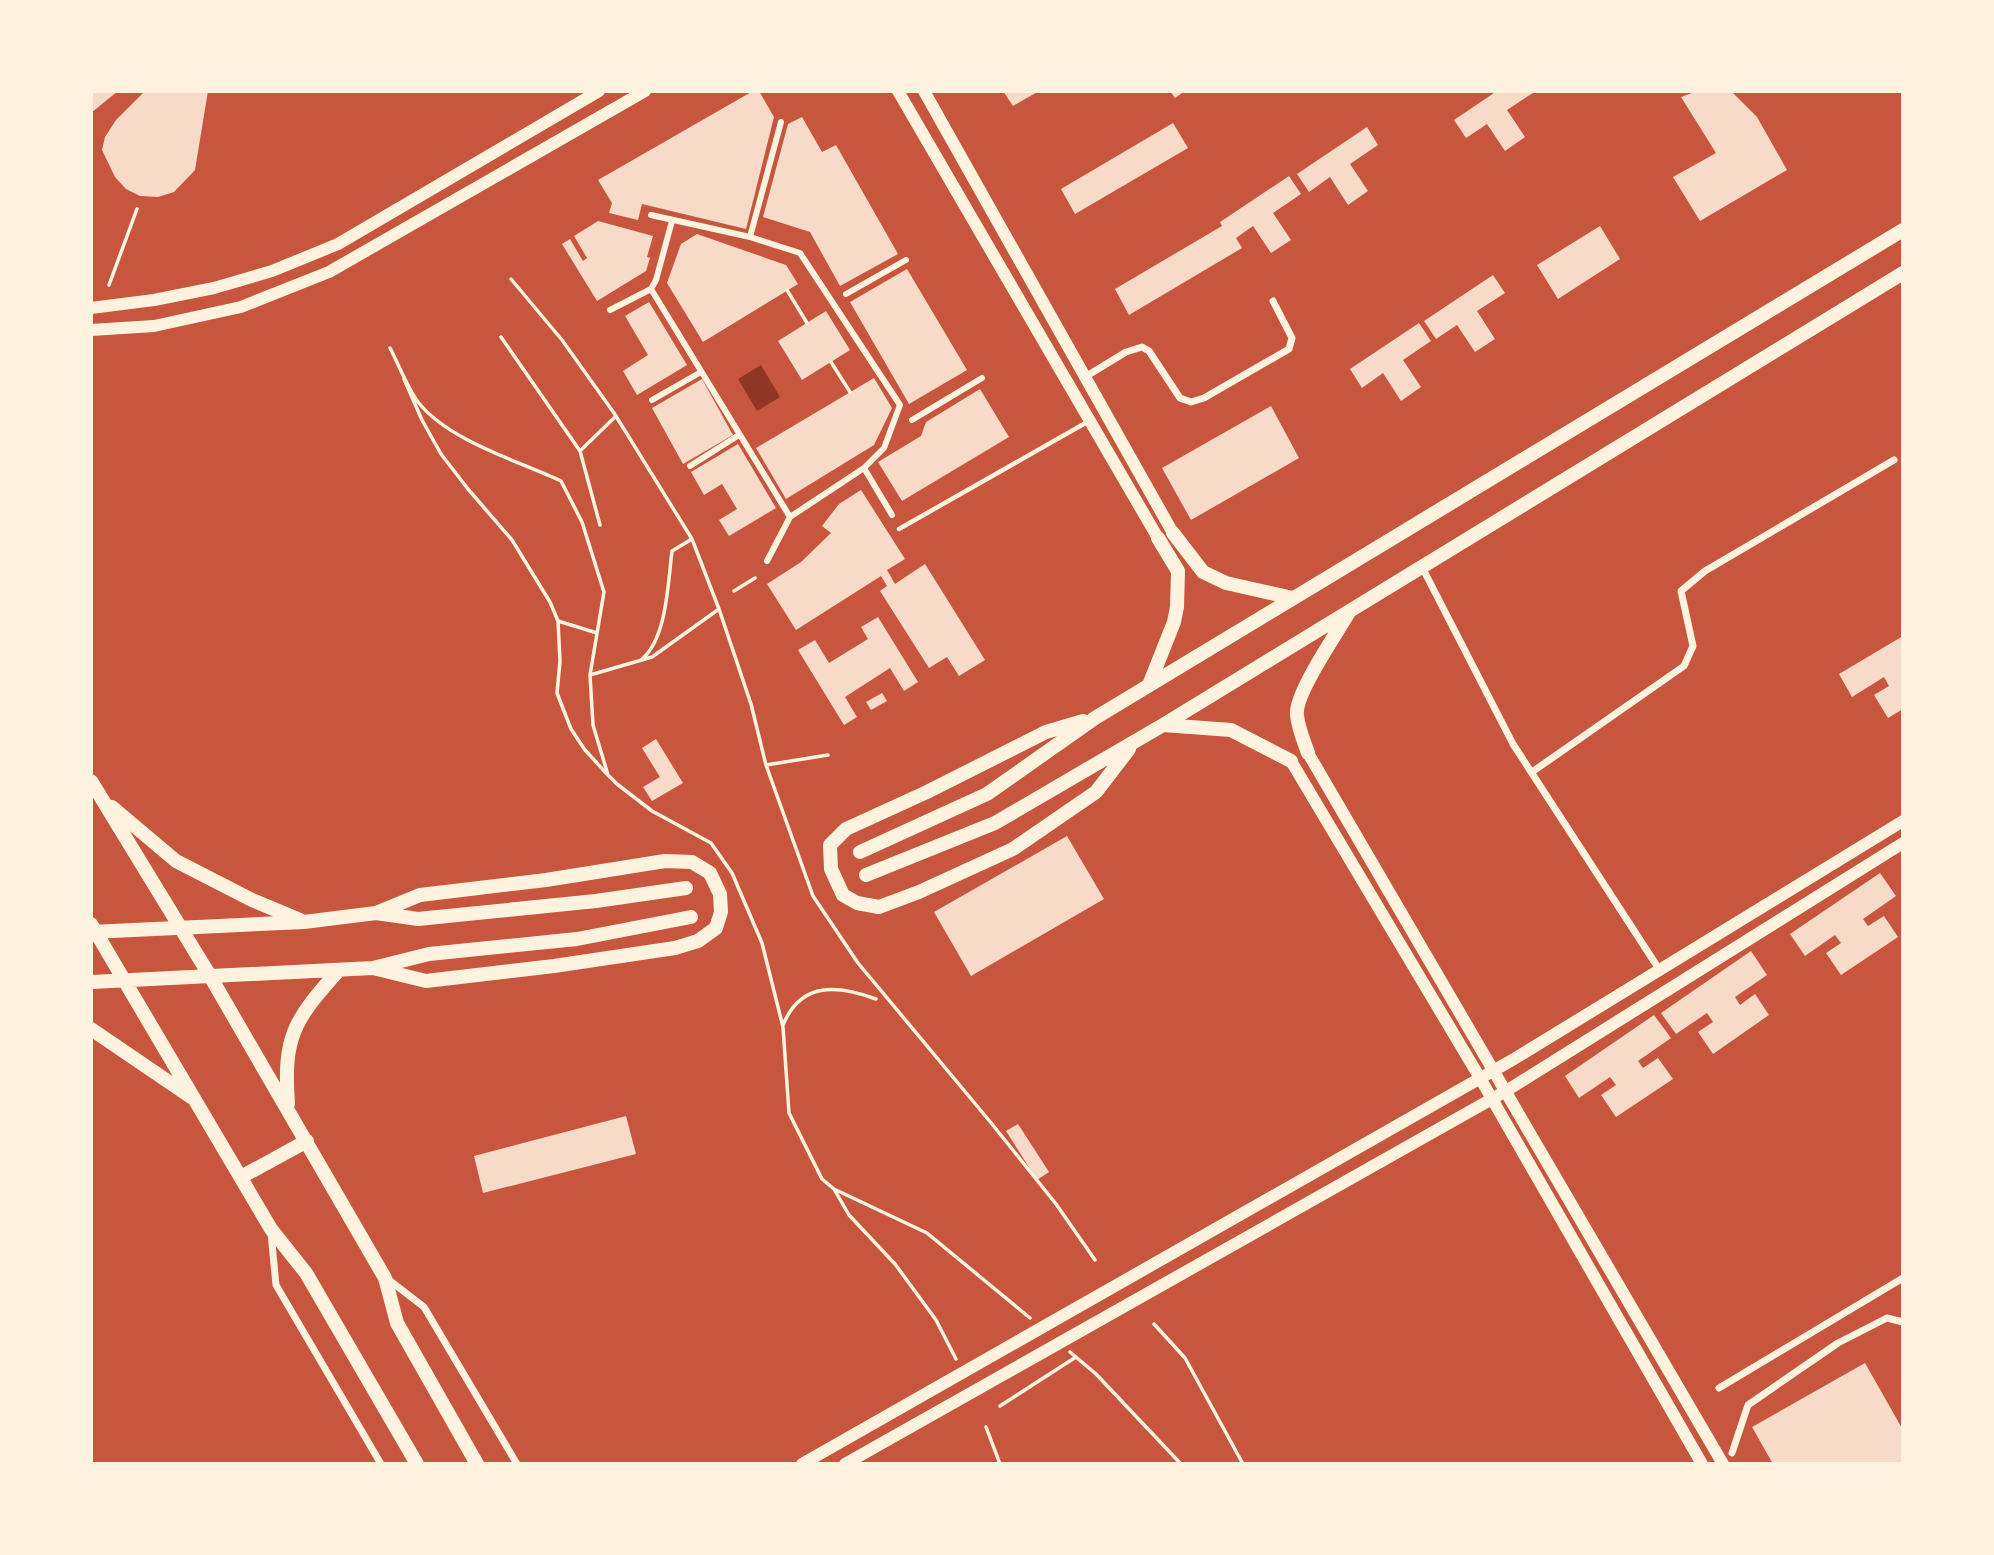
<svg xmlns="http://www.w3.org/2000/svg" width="1994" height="1555" font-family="'Public Sans',sans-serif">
	<rect width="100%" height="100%" fill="#c8553d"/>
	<path fill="#8f3625" d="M 761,365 L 780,397 L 757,411 L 738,379 Z"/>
	<path fill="#f7dbc8" d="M 91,91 L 118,91 L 91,113 Z
		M 145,91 L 208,91 L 195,170 L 174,192 L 158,197 L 140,196 L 126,189 L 115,177 L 102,150 L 105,137 L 116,120 Z
		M 753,91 L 759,91 L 774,117 L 746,229 L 642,204 L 638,220 L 609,213 L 612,203 L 598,180 Z
		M 1003,91 L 1039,91 L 1013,106 Z
		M 1170,91 L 1185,91 L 1175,98 Z
		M 1497,91 L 1536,91 L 1507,110 L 1525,137 L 1505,151 L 1487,124 L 1466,138 L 1454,120 Z
		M 1697,91 L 1731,91 L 1757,117 L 1787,170 L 1700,221 L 1673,177 L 1716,153 L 1681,97 Z
		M 802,117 L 822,152 L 836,145 L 898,254 L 840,286 L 810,232 L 763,217 L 788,124 Z
		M 1173,123 L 1188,148 L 1075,214 L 1061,189 Z
		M 1367,127 L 1378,145 L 1350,164 L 1368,191 L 1348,205 L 1330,177 L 1309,192 L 1297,174 Z
		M 1289,176 L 1301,194 L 1273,213 L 1291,240 L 1271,253 L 1253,226 L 1236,238 L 1242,248 L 1129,315 L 1115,289 L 1222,226 L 1220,222 Z
		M 598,221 L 653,236 L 647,257 L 650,258 L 646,271 L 597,301 L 562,244 L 570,239 L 583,261 L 587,258 L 574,236 Z
		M 1600,226 L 1620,259 L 1558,299 L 1537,265 Z
		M 697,234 L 786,265 L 798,284 L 703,342 L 667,283 L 681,244 Z
		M 907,269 L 967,370 L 909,404 L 850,302 Z
		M 1493,275 L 1505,293 L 1477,311 L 1495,339 L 1475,352 L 1457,325 L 1436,339 L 1424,321 Z
		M 649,302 L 687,365 L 637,395 L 623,371 L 648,355 L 625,316 Z
		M 826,311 L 850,350 L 802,380 L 778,341 Z
		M 1419,323 L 1431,341 L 1403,360 L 1421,387 L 1401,401 L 1383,373 L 1362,388 L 1350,369 Z
		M 874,378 L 892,408 L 874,445 L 786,499 L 756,448 Z
		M 702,379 L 733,435 L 683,464 L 652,408 Z
		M 980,389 L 1009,437 L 902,501 L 878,462 L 921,436 L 926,422 Z
		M 1271,406 L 1299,458 L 1191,520 L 1162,468 Z
		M 738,444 L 776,508 L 729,536 L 719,520 L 737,509 L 722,484 L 704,495 L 691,472 Z
		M 861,490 L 905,559 L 887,570 L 895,584 L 925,564 L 985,660 L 959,676 L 947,657 L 929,668 L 880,591 L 887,586 L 881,576 L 796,630 L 767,584 L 801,562 L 831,533 L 822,526 L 839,504 Z
		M 878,617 L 918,682 L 904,691 L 890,668 L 845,697 L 857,717 L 844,725 L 798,650 L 815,640 L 829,663 L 868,639 L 861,627 Z
		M 1903,636 L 1903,709 L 1888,718 L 1874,695 L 1889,686 L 1884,677 L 1852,697 L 1839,674 Z
		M 882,693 L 887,701 L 871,710 L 866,702 Z
		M 656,739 L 683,783 L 652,801 L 643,787 L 660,777 L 642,748 Z
		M 1067,836 L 1104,899 L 971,976 L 934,912 Z
		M 1880,873 L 1896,896 L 1863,919 L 1868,926 L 1884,916 L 1898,937 L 1841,975 L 1826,953 L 1841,943 L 1835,935 L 1805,956 L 1790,934 Z
		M 1751,951 L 1767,975 L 1735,997 L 1740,1005 L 1755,994 L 1769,1015 L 1713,1054 L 1698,1032 L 1713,1022 L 1707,1013 L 1676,1034 L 1661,1013 Z
		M 1654,1015 L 1671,1038 L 1638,1061 L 1643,1068 L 1658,1058 L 1673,1079 L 1616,1117 L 1601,1095 L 1616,1085 L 1610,1077 L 1579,1098 L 1565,1076 Z
		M 626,1116 L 636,1154 L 483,1193 L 474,1156 Z
		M 1018,1124 L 1049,1172 L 1037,1180 L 1006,1131 Z
		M 1865,1363 L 1903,1430 L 1903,1464 L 1773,1464 L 1752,1427 Z"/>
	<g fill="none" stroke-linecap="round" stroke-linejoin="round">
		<path stroke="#fff3e0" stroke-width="3.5" d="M 511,279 L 562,340 L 614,413 L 692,539 L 719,609 L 751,704 L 766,765 L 813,896 L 858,963 L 992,1124 L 1056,1204 L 1095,1260
			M 109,285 L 137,209
			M 787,290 L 807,323
			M 501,337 L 580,451 L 600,525
			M 390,348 C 399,365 407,387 418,402 C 449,441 516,460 561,481 L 582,522 L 604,592 L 590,675 L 593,725 L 608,775 L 617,784 L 652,811 L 711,843 L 732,873 L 762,943 L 783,1027 L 789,1113 L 822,1179 L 834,1189 L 849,1215 L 895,1264 L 936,1320 L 956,1359
			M 831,362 L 850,392
			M 404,379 L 422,420 L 441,454 L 468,489 L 512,540 L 550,602 L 558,621 L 560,661 L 557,693 L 571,729 L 585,750 L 607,774
			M 580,451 L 616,416
			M 734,591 L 755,578
			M 558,621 L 597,633
			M 642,659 C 667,638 668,582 672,551 L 692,539
			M 590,675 L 652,657 L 719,609
			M 766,765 L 828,755
			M 783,1025 C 801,981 838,985 876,999
			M 836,1190 L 927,1233 L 1030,1318
			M 1154,1324 L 1185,1358 L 1243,1464
			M 1070,1352 L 1096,1374 L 1181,1464
			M 1000,1406 L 1076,1357
			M 986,1427 L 1000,1464"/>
		<path stroke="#fff3e0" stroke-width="4.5" d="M 899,529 L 1089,421"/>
		<path stroke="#fff3e0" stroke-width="6" d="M 651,215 L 750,237 L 800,253 L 900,405 L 884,448 L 864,468 L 790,517 L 767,561
			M 672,221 L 656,280 L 651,289 L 790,517
			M 750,237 L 781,122
			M 846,294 L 906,260
			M 610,310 L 651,289
			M 652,400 L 701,372
			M 912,420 L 982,378
			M 690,466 L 739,435
			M 864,468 L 892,515"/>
		<path stroke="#fff3e0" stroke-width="7" d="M 1085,377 L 1126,352 L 1142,347 L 1149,351 L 1180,398 L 1191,402 L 1204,398 L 1289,349 L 1292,338 L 1273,301
			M 1422,567 L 1513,744 L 1657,966
			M 1532,772 L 1684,666 L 1693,646 L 1681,591 L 1705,571 L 1894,460
			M 271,1233 L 276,1285 L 381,1464
			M 389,1280 L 424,1307 L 517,1464
			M 1719,1388 L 1903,1278
			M 1732,1453 L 1748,1405 L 1838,1343 L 1887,1318 L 1903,1322"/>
		<path stroke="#fff3e0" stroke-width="12" d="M 898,91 L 1158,538
			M 924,91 L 1173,533
			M 91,308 L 154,300 L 214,288 L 272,271 L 338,244 L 599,91
			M 91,330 L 154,326 L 241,307 L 329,272 L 645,91
			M 1308,753 L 1723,1464
			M 1291,761 L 1480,1078 L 1702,1464
			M 802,1464 L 1514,1059 L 1903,821
			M 845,1464 L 1506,1091 L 1903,843"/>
		<path stroke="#fff3e0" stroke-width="14" d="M 1173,533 L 1203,572 L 1226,583 L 1293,598
			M 1149,685 L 1174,622 L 1177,607 L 1178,571 L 1158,538
			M 1083,721 L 1046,732 L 927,792 L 846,829 L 830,845 L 831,869 L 843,895 L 857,903 L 879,907 L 919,892 L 1013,849 L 1096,792 L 1129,749
			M 1163,725 L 1231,730 L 1291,761
			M 1308,753 C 1304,741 1298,728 1297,715 C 1294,695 1337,633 1349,612
			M 91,781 L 210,976 L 385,1278 L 397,1323 L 477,1464
			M 112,807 L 176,861 L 252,900 L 300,920
			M 860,852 L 987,794 L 1095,718 L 1903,230
			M 866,875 L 995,823 L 1163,725 L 1903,273
			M 91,924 L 271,1229 L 306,1273 L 417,1464
			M 91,932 L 304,922 L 376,913 L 418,919 L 596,901 L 686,888
			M 373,968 L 426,981 L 554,966 L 675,948 L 698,941 L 716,928 L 721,912 L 720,894 L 710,873 L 692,862 L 665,861 L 546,880 L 420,895 L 376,913
			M 91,982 L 373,968 L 429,954 L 577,939 L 691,917
			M 91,1029 L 191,1097
			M 288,1104 C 283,1036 294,1020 339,970
			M 241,1177 L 307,1141"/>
	</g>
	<rect width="1994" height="1555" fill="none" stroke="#fff3e0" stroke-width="186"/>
</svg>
